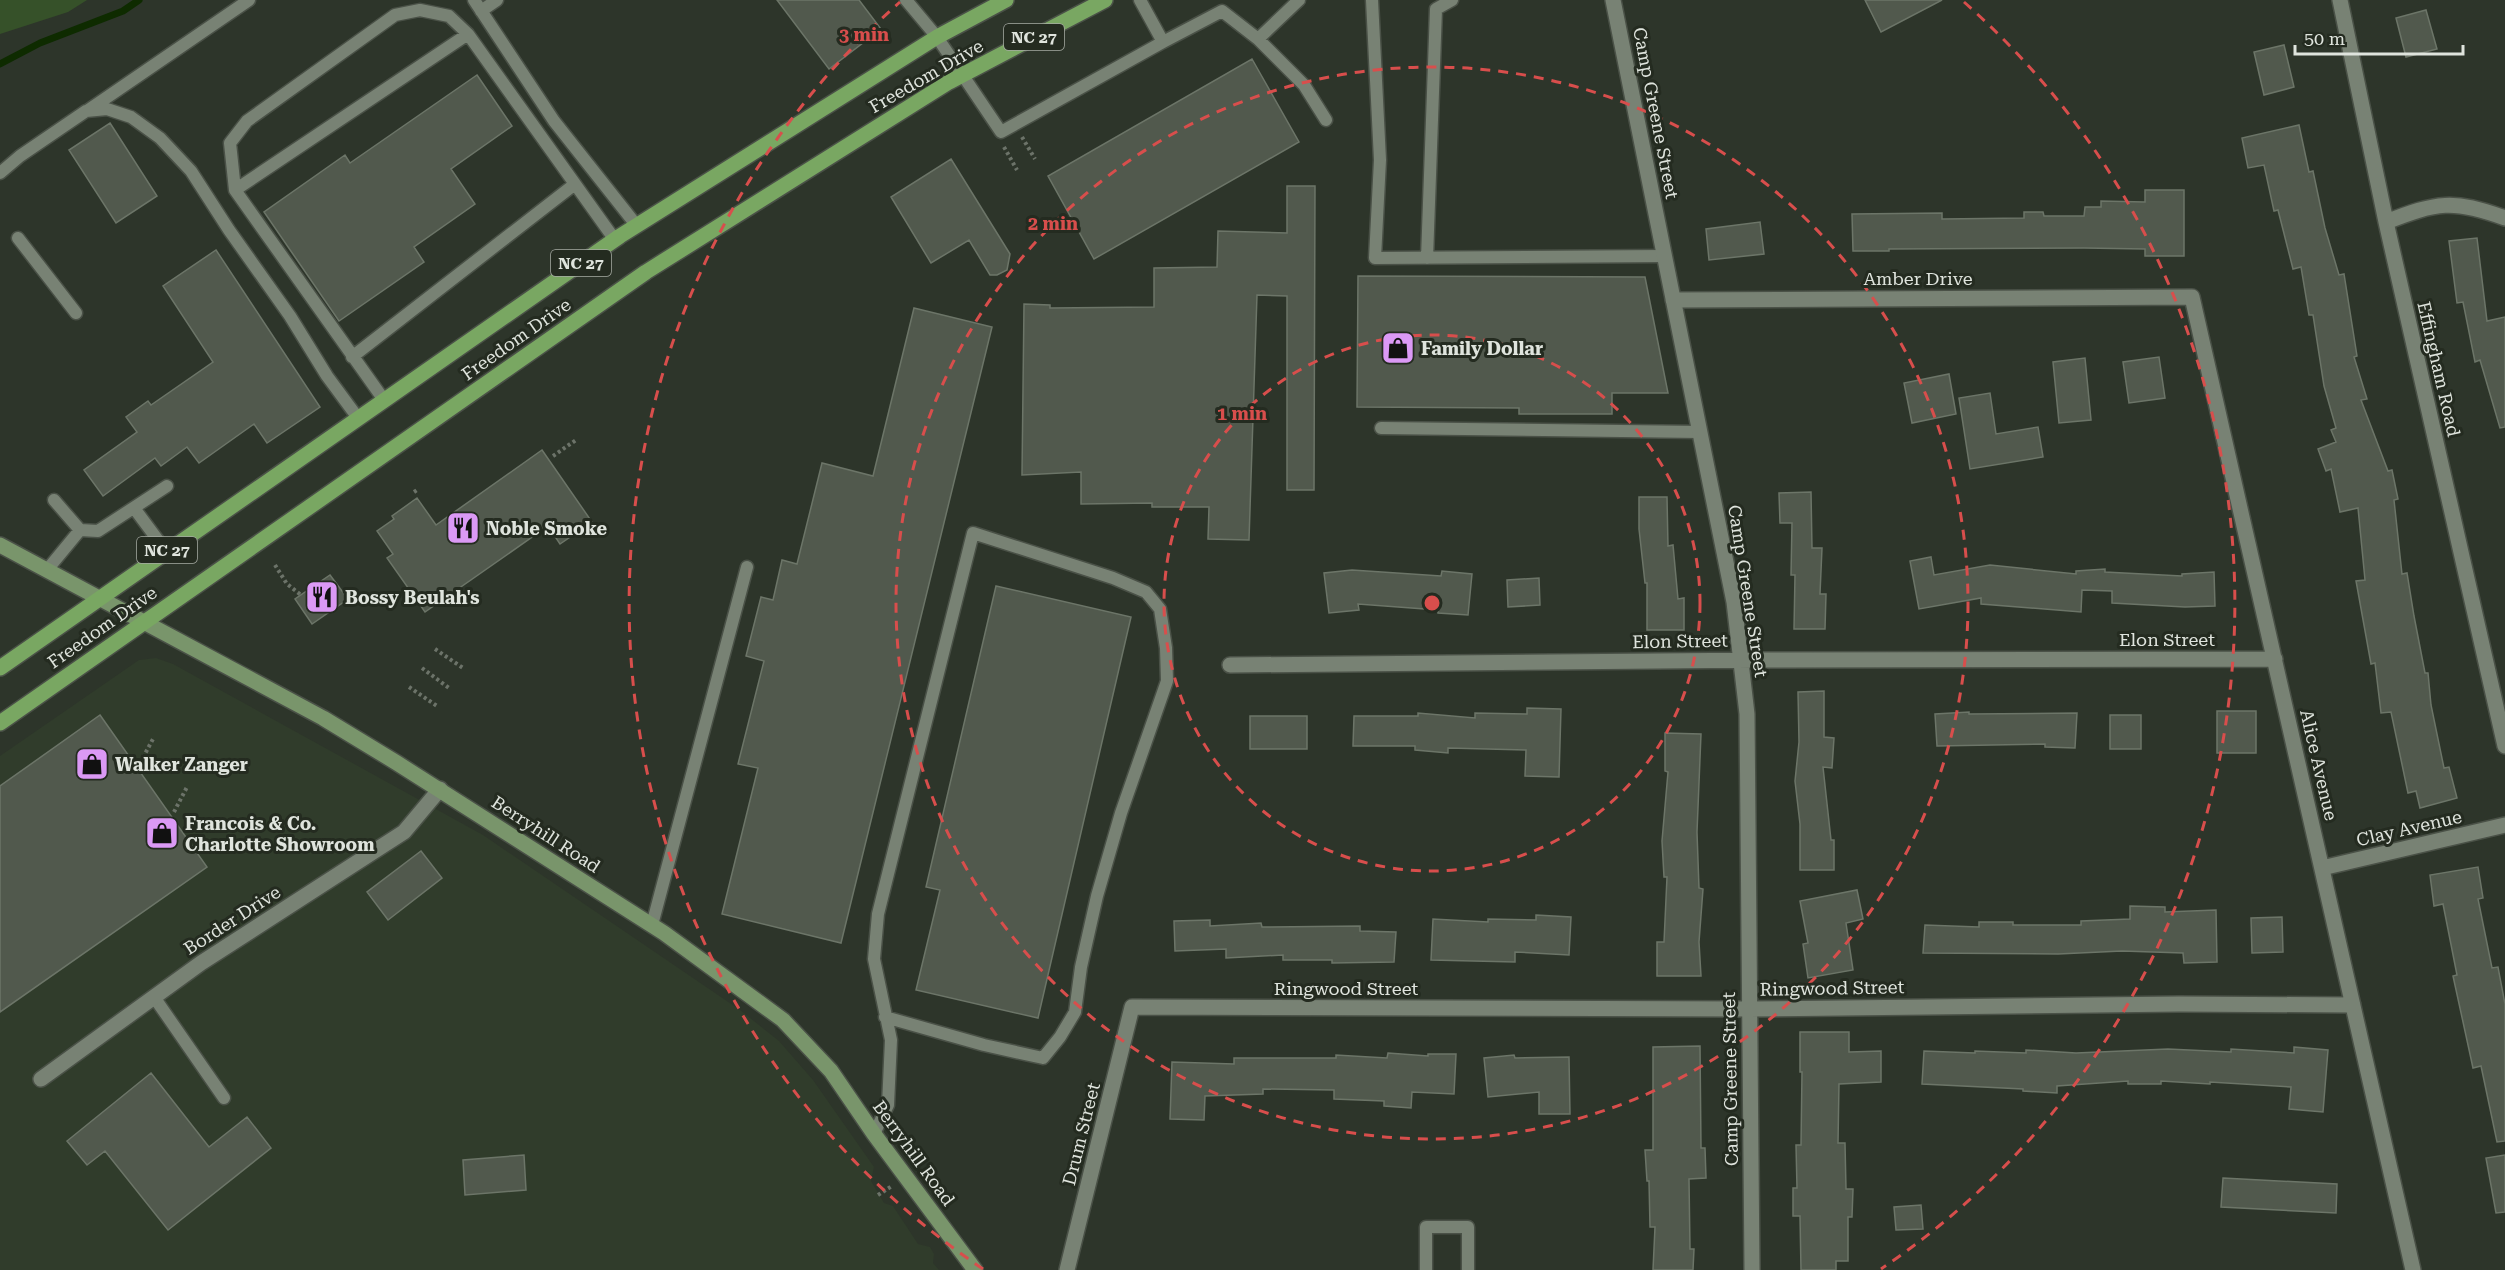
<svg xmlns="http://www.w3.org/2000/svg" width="2505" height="1270" font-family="'Roboto Serif',serif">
	<rect width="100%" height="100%" fill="#2d352a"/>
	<path fill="#303c2b" d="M 156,658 L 173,664 L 483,835 L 740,1010 L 779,1041 L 813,1080 L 874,1167 L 871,1181 L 884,1203 L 893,1206 L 918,1244 L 930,1247 L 934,1254 L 933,1263 L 939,1270 L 0,1270 L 0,756 L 139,660 Z"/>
	<path fill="#365129" d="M 0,0 L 87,0 L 68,12 L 0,34 Z"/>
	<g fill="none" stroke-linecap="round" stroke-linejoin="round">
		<path stroke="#0e2b00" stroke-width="7" d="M 0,64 L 40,43 L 123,11 L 139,0"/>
	</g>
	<path fill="#51594d" stroke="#6c7568" stroke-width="1.5" d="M 777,0 L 859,0 L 881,29 L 829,69 Z
		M 1865,0 L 1942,0 L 1881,32 Z
		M 2426,10 L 2437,49 L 2406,57 L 2396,18 Z
		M 2284,45 L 2294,87 L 2264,95 L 2254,52 Z
		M 1252,59 L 1299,142 L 1094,259 L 1048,176 Z
		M 477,75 L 512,126 L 451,169 L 475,204 L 414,247 L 424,262 L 339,321 L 264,212 L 345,155 L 350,163 Z
		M 110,123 L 157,196 L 116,223 L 69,150 Z
		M 2299,125 L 2309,172 L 2313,171 L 2325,228 L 2339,275 L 2344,274 L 2357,356 L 2354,357 L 2367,399 L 2361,400 L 2388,471 L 2392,470 L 2398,499 L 2394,500 L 2402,574 L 2407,573 L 2414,616 L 2425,673 L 2428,673 L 2431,705 L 2444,768 L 2449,767 L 2457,798 L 2420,808 L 2416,791 L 2408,793 L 2391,712 L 2381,713 L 2375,663 L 2371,664 L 2356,581 L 2365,580 L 2358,508 L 2340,512 L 2331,469 L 2326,471 L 2318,449 L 2336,442 L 2331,430 L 2336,428 L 2324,386 L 2313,315 L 2309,315 L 2301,267 L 2293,269 L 2278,210 L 2274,211 L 2264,165 L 2248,168 L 2242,138 Z
		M 951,159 L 1010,254 L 1007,270 L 997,275 L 990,275 L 969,240 L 931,263 L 891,197 Z
		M 1287,186 L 1315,186 L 1314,490 L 1287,490 L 1287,296 L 1257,295 L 1249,540 L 1208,539 L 1209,507 L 1152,507 L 1152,503 L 1081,504 L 1081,472 L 1022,475 L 1024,304 L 1050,305 L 1050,308 L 1154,307 L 1154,268 L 1217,267 L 1218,231 L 1287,233 Z
		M 2145,190 L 2184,190 L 2184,256 L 2145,256 L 2145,249 L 2084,248 L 1889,249 L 1889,251 L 1853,251 L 1852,214 L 1942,213 L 1942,219 L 2024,218 L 2024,212 L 2043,212 L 2044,216 L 2084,216 L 2085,207 L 2101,207 L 2101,201 L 2145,202 Z
		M 1760,222 L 1764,254 L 1709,260 L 1706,229 Z
		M 2477,238 L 2487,321 L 2505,317 L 2505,427 L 2500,428 L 2480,360 L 2475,362 L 2463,302 L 2457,303 L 2449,241 Z
		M 216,250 L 320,407 L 267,443 L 254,424 L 199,463 L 187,447 L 161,466 L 155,458 L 103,496 L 84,470 L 137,432 L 126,417 L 148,401 L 151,405 L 213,362 L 163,286 Z
		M 1358,276 L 1645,277 L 1668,393 L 1612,393 L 1612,414 L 1519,414 L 1519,408 L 1357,407 Z
		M 914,308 L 992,327 L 841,943 L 722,914 L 758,768 L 738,764 L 764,661 L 746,656 L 761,597 L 773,600 L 782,560 L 797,564 L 822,463 L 873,476 Z
		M 2159,357 L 2165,398 L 2129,403 L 2123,362 Z
		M 2085,358 L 2091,420 L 2059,423 L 2053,362 Z
		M 1949,374 L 1956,414 L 1912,423 L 1904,383 Z
		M 1990,393 L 1996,434 L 2038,427 L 2043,457 L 1970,469 L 1959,398 Z
		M 542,450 L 592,522 L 560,544 L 548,526 L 425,612 L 387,558 L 393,554 L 377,531 L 394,519 L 392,516 L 417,498 L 436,525 Z
		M 1811,492 L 1812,548 L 1822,548 L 1820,594 L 1826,594 L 1825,629 L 1794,629 L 1795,575 L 1791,575 L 1792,523 L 1780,523 L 1779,493 Z
		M 1639,497 L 1667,497 L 1668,546 L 1673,545 L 1678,599 L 1684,598 L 1684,630 L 1647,630 L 1647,583 L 1645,583 L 1639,529 Z
		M 1931,557 L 1934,575 L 1990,565 L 2076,574 L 2076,571 L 2105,569 L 2105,572 L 2182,576 L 2182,574 L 2214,572 L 2215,606 L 2185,607 L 2112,603 L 2112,591 L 2082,590 L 2081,612 L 1981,604 L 1981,598 L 1919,609 L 1910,561 Z
		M 1352,570 L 1441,576 L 1442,571 L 1472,574 L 1468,615 L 1438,613 L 1438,610 L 1358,604 L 1359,610 L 1329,613 L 1324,573 Z
		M 330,575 L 348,599 L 312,624 L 295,599 Z
		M 1539,578 L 1540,605 L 1508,607 L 1507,580 Z
		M 996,586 L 1131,617 L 1038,1018 L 916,990 L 940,890 L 926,887 Z
		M 1824,691 L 1824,737 L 1834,738 L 1832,768 L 1823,767 L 1831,840 L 1834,840 L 1834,870 L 1800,870 L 1800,824 L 1795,781 L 1799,742 L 1798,692 Z
		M 1527,708 L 1561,709 L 1559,777 L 1525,776 L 1526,750 L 1448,748 L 1448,753 L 1415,750 L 1415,746 L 1353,746 L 1354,716 L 1418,716 L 1418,713 L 1475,718 L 1475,713 L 1527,714 Z
		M 2217,711 L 2256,711 L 2256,753 L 2217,753 Z
		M 1969,712 L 1969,714 L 2077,713 L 2075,748 L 2045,747 L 2045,744 L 1937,746 L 1935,714 Z
		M 100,715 L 207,867 L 0,1012 L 0,786 Z
		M 2110,715 L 2141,715 L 2141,749 L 2110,749 Z
		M 1250,716 L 1307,716 L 1307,749 L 1250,749 Z
		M 1665,733 L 1701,734 L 1697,832 L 1699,888 L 1703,889 L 1699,942 L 1701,976 L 1657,976 L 1657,942 L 1664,942 L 1667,877 L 1664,877 L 1662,841 L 1668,772 L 1665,771 Z
		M 421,851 L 442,878 L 388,920 L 367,892 Z
		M 2478,867 L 2483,898 L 2478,899 L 2492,968 L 2498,967 L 2505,1004 L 2505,1141 L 2497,1142 L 2481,1066 L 2473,1068 L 2453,976 L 2457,975 L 2443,904 L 2434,906 L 2430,875 Z
		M 1857,890 L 1863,919 L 1846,923 L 1853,970 L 1808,978 L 1803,944 L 1808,943 L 1800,901 Z
		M 2130,906 L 2165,907 L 2165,912 L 2216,910 L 2217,962 L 2184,963 L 2183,953 L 2122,951 L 2058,954 L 1923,953 L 1925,925 L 1979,927 L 1979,922 L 2013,922 L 2013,925 L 2081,925 L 2081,921 L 2130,919 Z
		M 1536,915 L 1571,917 L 1569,955 L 1515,952 L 1515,962 L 1431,960 L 1433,919 L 1488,922 L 1488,919 L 1536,920 Z
		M 2282,917 L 2283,952 L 2252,953 L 2251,918 Z
		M 1210,920 L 1210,926 L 1261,923 L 1262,927 L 1360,926 L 1360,931 L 1396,932 L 1394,962 L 1332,963 L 1332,960 L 1283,960 L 1283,955 L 1226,958 L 1226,949 L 1175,951 L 1174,921 Z
		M 1800,1032 L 1849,1032 L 1849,1052 L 1881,1051 L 1881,1082 L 1839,1084 L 1838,1143 L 1845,1143 L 1846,1189 L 1853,1189 L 1852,1217 L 1848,1217 L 1848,1261 L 1836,1261 L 1836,1270 L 1801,1270 L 1800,1216 L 1793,1216 L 1793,1188 L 1797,1188 L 1796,1145 L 1801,1145 L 1802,1072 L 1800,1072 Z
		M 1700,1046 L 1701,1148 L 1705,1148 L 1706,1178 L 1689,1179 L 1690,1249 L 1694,1249 L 1693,1270 L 1653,1270 L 1655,1227 L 1650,1227 L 1649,1181 L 1647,1181 L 1645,1150 L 1653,1150 L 1653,1047 Z
		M 2294,1047 L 2328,1050 L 2323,1112 L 2289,1109 L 2291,1087 L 2210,1082 L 2210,1084 L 2161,1081 L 2161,1084 L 2128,1084 L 2128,1081 L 2057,1086 L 2057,1093 L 2023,1091 L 2023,1089 L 1922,1084 L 1924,1051 L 1975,1053 L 1975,1051 L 2026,1053 L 2026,1050 L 2076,1053 L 2168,1049 L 2231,1052 L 2231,1049 L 2294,1053 Z
		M 1388,1053 L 1428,1056 L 1428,1054 L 1456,1054 L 1454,1094 L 1412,1092 L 1411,1108 L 1384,1106 L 1384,1101 L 1334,1099 L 1334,1090 L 1263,1089 L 1263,1094 L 1205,1096 L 1204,1120 L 1170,1119 L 1172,1062 L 1234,1064 L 1234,1058 L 1336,1058 L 1336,1055 L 1387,1058 Z
		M 1514,1055 L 1515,1058 L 1569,1057 L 1570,1114 L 1539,1114 L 1539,1092 L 1488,1097 L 1484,1058 Z
		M 151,1073 L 209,1147 L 247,1117 L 271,1148 L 168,1230 L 105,1151 L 87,1165 L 67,1141 Z
		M 524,1155 L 526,1190 L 465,1195 L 463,1160 Z
		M 2505,1155 L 2505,1212 L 2496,1213 L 2486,1158 Z
		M 2223,1178 L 2337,1184 L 2336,1213 L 2221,1207 Z
		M 1921,1205 L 1923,1229 L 1896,1230 L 1894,1207 Z"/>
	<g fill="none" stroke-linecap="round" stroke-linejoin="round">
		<defs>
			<path id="lane" d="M 474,0 L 554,121 L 637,226
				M 906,0 L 937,37 L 1001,132 L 1163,42 L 1140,0
				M 1372,0 L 1380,160 L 1375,258 L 1664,256
				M 481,11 L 497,0
				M 1258,39 L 1299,0
				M 1163,42 L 1222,11 L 1258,39 L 1304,85 L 1326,120
				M 87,111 L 249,0
				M 0,173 L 20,156 L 86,111 L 107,109 L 131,117 L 160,138 L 191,171 L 229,230 L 290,316 L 327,376 L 358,418
				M 235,190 L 468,34
				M 18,238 L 76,313
				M 1427,258 L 1436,9 L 1452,0
				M 352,357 L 575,184
				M 384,400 L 235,190 L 230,143 L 247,121 L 395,15 L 420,10 L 449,16 L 468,34 L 615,240
				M 1381,428 L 1700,432
				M 54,500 L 80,530 L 98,531 L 167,486
				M 134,508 L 166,551
				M 47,570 L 80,530
				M 652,925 L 747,567
				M 154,997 L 224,1098
				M 874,1134 L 888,1105 L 891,1040 L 874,959 L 878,914 L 973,533 L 1113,578 L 1146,592 L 1160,609 L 1166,648 L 1167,681 L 1121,813 L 1097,896 L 1081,967 L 1075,1012 L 1060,1037 L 1043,1058 L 984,1045 L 885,1017
				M 1426,1270 L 1426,1227 L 1468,1227 L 1468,1270"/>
			<path id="street" d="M 1613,0 L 1734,602 L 1747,714 L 1752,1270
				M 2340,0 L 2386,222 L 2505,746
				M 2386,222 C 2437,202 2453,199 2505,218
				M 1673,300 L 2192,297 L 2413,1270
				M 1230,665 L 1764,660 L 2275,659
				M 2322,868 L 2505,825
				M 41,1079 L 201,963 L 404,832 L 440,789
				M 1067,1270 L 1132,1007 L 1749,1009 L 2179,1004 L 2353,1005"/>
			<path id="secondary" d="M 0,545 L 323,718 L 397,763 L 664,933 L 783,1020 L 831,1071 L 874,1134 L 975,1270"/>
			<path id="primary" d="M 0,668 L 620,236 L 937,37 L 1006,0
				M 0,723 L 646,272 L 949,82 L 1105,0"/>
		</defs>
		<use href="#lane" stroke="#4a5147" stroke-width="15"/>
		<use href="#street" stroke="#4a5147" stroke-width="18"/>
		<use href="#secondary" stroke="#4a5147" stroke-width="18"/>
		<use href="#primary" stroke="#4a5147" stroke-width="18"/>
		<path stroke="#6c7369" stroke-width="4" stroke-dasharray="3 3" stroke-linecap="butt" d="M 1022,137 L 1035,159
			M 1004,147 L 1017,170
			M 553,456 L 576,440
			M 414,492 L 417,490
			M 275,565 L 287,584 L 301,595
			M 435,649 L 463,668
			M 422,668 L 449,688
			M 409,687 L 437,706
			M 140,763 L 153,739
			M 174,812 L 187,787
			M 878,1195 L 892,1186"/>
		<use href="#lane" stroke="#788274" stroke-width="12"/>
		<use href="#street" stroke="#788274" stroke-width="15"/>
		<use href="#secondary" stroke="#79956b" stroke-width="15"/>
		<use href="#primary" stroke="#79a762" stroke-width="15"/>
	</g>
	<g fill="none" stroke="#d84e4c" stroke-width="3" stroke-dasharray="10 8">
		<circle cx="1432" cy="603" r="268"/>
		<circle cx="1432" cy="603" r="536"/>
		<path d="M983 1269A803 803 0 0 1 900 2M1964 2A803 803 0 0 1 1881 1269"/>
	</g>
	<defs>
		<symbol id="shop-square" viewBox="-11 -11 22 22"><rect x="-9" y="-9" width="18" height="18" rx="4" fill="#db99f5" stroke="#242b20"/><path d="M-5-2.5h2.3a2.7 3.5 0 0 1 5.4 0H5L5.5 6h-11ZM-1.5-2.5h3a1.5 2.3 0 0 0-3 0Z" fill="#111"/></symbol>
		<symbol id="restaurant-square" viewBox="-11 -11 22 22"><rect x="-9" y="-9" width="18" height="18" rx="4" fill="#db99f5" stroke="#242b20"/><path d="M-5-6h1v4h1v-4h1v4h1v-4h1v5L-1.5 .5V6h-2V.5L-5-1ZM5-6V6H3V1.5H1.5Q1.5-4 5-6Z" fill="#111"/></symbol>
	</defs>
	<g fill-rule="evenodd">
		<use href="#shop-square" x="1379" y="329" width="38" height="38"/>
		<use href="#restaurant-square" x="444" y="509" width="38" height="38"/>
		<use href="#restaurant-square" x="303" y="578" width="38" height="38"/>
		<use href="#shop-square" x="73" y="745" width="38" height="38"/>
		<use href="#shop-square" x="143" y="814" width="38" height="38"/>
	</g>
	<g text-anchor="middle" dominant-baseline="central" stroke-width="6" stroke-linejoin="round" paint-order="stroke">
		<g fill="#242b20" stroke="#a7aca4" stroke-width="1.5">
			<rect x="1004" y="24" width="60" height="26" rx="4.5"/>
			<rect x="551" y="250" width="60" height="26" rx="4.5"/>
			<rect x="137" y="537" width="60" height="26" rx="4.5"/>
		</g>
		<g font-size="16" font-weight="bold" fill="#dfe4dd">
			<text x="1034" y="37">NC 27</text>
			<text x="581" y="263">NC 27</text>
			<text x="167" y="550">NC 27</text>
		</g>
		<g font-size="18" fill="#dfe4dd" stroke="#242b20">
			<text transform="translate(926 76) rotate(-30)">Freedom Drive</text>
			<text transform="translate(1656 113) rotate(79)">Camp Greene Street</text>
			<text x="1918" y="278">Amber Drive</text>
			<text transform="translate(516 339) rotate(-35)">Freedom Drive</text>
			<text transform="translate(2439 369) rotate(77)">Effingham Road</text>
			<text transform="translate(1748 591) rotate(81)">Camp Greene Street</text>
			<text transform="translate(102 627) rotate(-35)">Freedom Drive</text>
			<text x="2167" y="639">Elon Street</text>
			<text transform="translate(1680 641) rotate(-1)">Elon Street</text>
			<text transform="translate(2319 765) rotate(77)">Alice Avenue</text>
			<text transform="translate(2409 828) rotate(-13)">Clay Avenue</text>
			<text transform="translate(546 834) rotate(33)">Berryhill Road</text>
			<text transform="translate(232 920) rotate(-33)">Border Drive</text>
			<text x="1346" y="988">Ringwood Street</text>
			<text transform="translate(1832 988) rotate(-1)">Ringwood Street</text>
			<text transform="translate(1730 1079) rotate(-91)">Camp Greene Street</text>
			<text transform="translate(1081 1134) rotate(-76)">Drum Street</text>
			<text transform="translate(914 1153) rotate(54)">Berryhill Road</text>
		</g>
		<g font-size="18" font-weight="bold" fill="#dfe4dd" stroke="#242b20" text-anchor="start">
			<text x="1421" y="348">Family Dollar</text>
			<text x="486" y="528">Noble Smoke</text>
			<text x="345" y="597">Bossy Beulah's</text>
			<text x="115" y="764">Walker Zanger</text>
			<text x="185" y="823">Francois &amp; Co.<tspan x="185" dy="21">Charlotte Showroom</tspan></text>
		</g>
	</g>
	<circle cx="1432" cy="603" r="9" fill="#d84e4c" stroke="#242b20" stroke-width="3"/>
	<g font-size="18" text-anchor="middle" font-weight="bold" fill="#d84e4c" stroke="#242b20" stroke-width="6" stroke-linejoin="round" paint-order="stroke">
		<text x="864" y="41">3 min</text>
		<text x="1053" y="230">2 min</text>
		<text x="1242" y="420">1 min</text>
	</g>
	<path d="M2295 45v9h168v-9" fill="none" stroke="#dfe4dd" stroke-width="3"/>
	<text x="2304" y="45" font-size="18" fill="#dfe4dd" stroke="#242b20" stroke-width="4.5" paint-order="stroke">50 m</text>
</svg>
